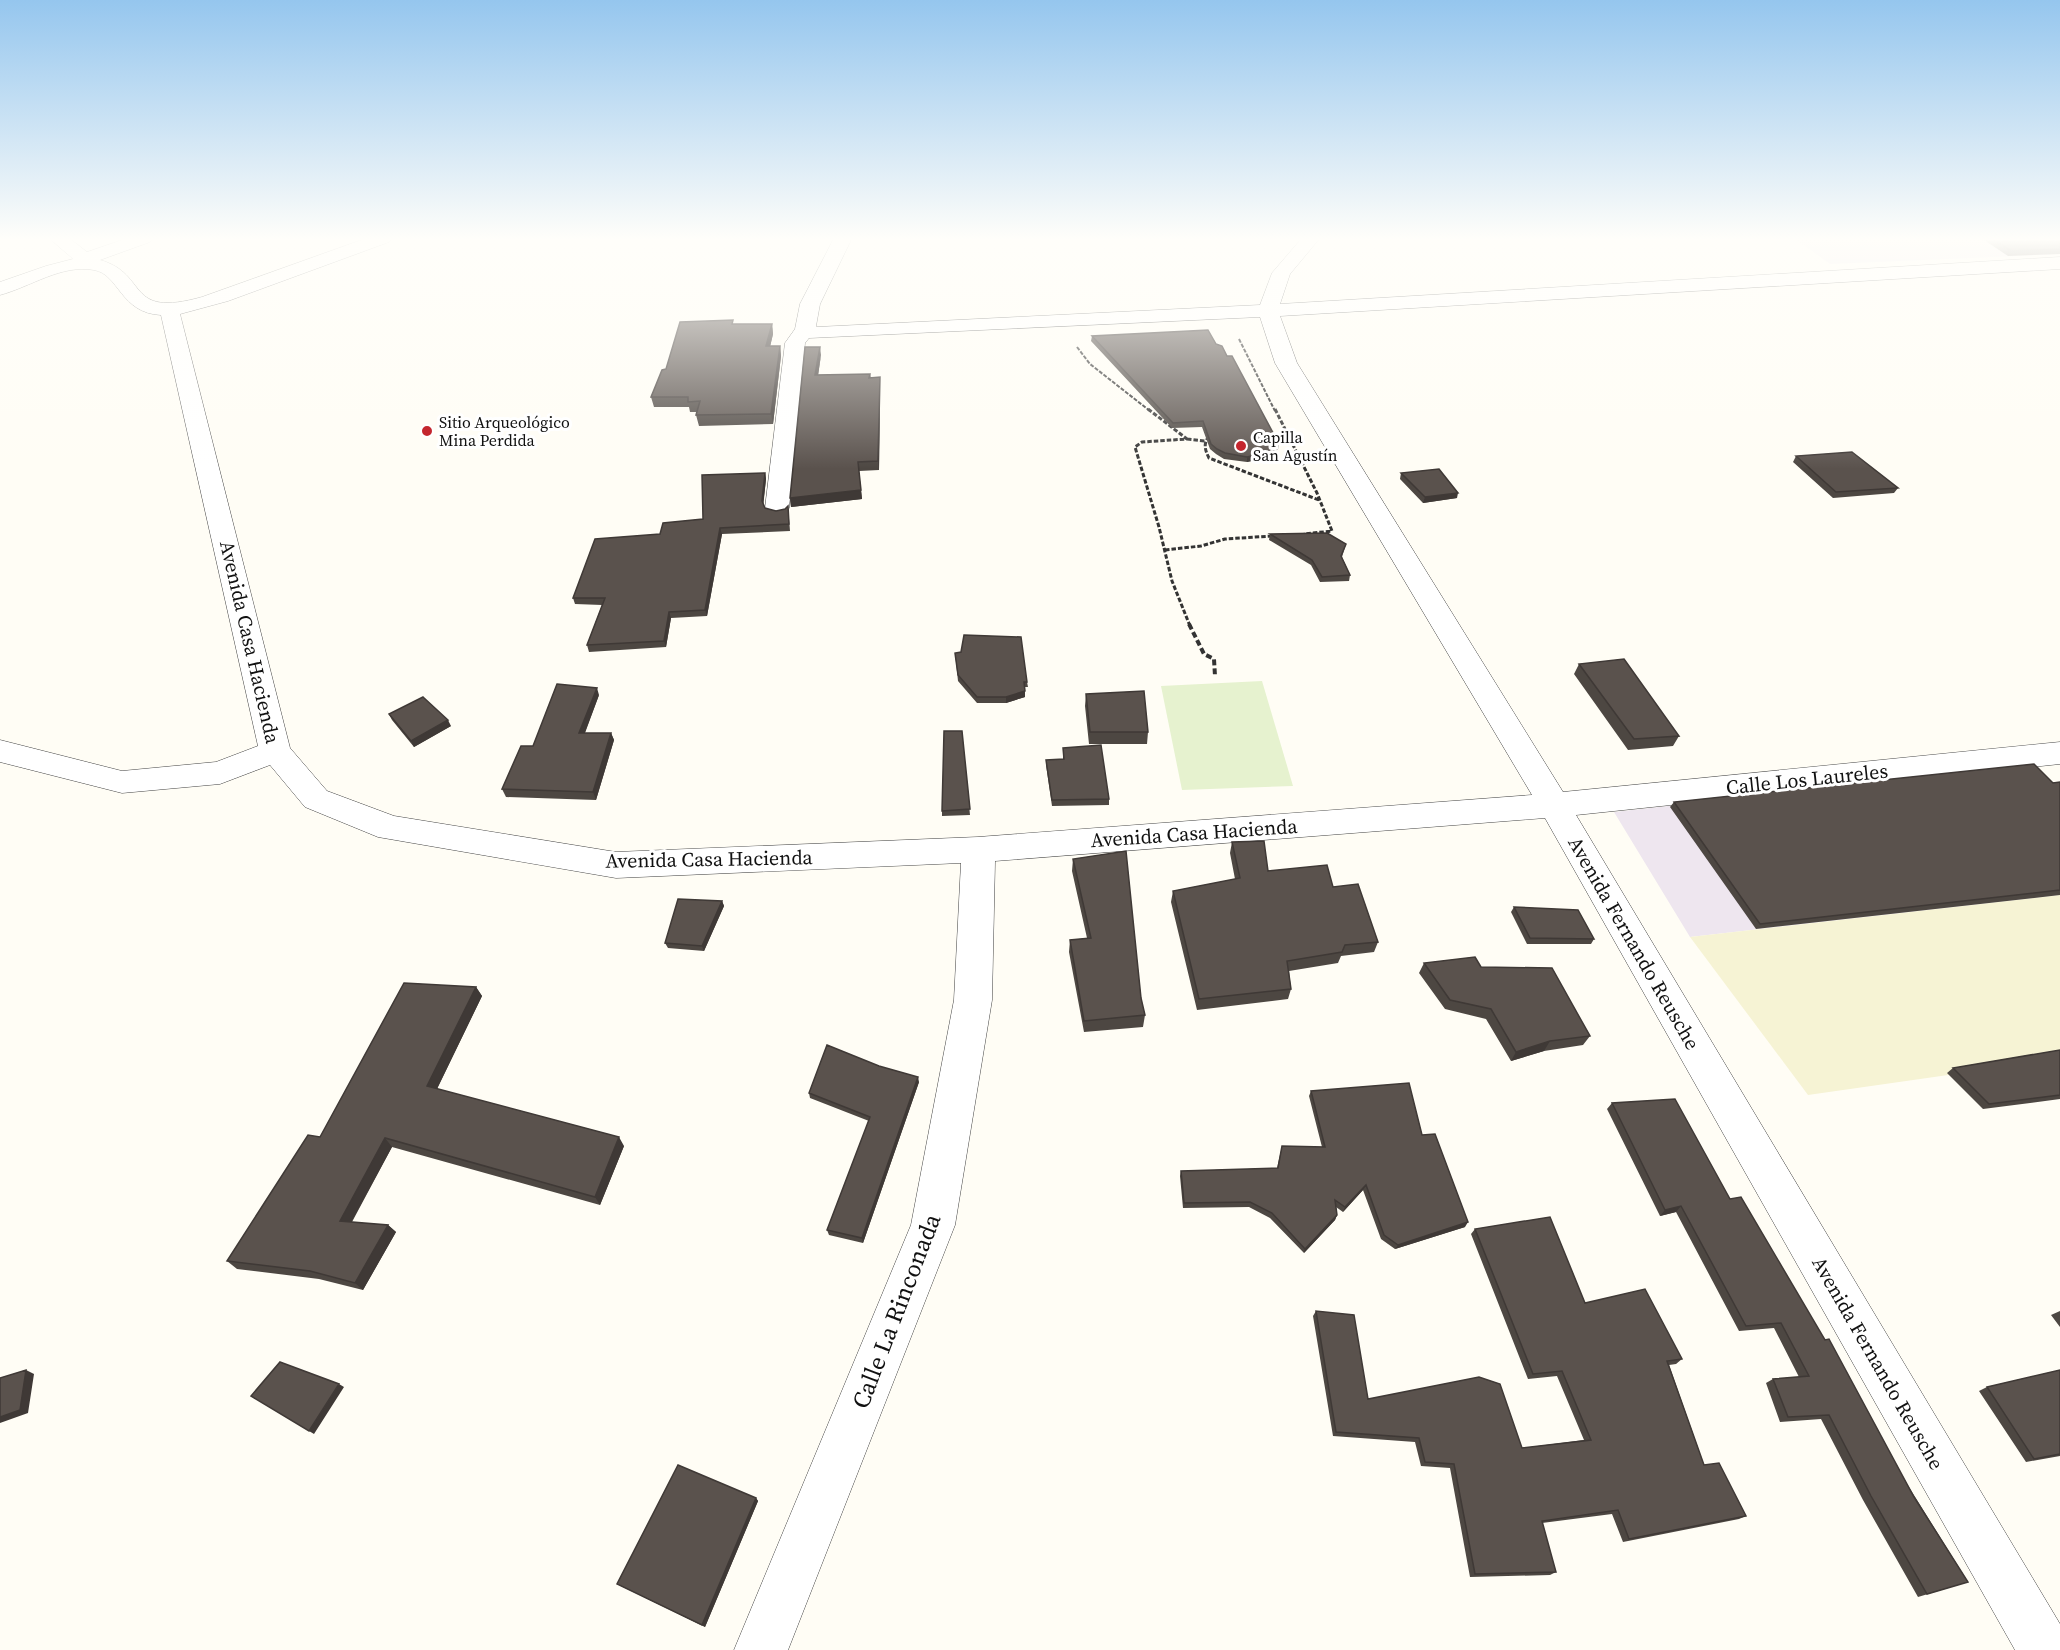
<svg xmlns="http://www.w3.org/2000/svg" width="2060" height="1650" font-family="'Source Serif 4',serif">
	<rect width="100%" height="100%" fill="#fffdf5"/>
	<path fill="#eee6ef" d="M 1794,238 L 2059,238 L 2060,254 L 1830,264 Z
		M 2025,766 L 2060,801 L 2060,895 L 1690,937 L 1614,812 Z"/>
	<path fill="#f6f3d4" d="M 2060,895 L 2060,1059 L 1808,1095 L 1690,937 Z"/>
	<path fill="#e6f2cf" d="M 1262,681 L 1293,786 L 1182,790 L 1161,686 Z"/>
	<g fill="none" stroke-linecap="round" stroke-linejoin="round">
		<defs>
			<path id="minor" d="M 49,238 L 69,238 L 87,252 L 128,238 L 153,238 L 150,242 L 100,260 C 150,274 124,319 202,297 L 367,238 L 392,238 L 389,242 L 228,301 L 180,314 L 290,748 L 327,791 L 394,816 L 616,852 L 978,837 L 1532,795 L 1275,363 L 1260,317 L 809,338 L 805,343 L 789,508 L 786,513 L 777,515 L 768,513 L 765,508 L 785,343 L 795,329 L 800,304 L 834,238 L 852,238 L 820,304 L 816,326 L 817,327 L 1260,305 L 1272,273 L 1302,238 L 1320,238 L 1290,274 L 1280,304 L 2060,257 L 2060,269 L 1280,316 L 1297,363 L 1563,792 L 2060,742 L 2060,764 L 1576,815 L 2060,1624 L 2060,1650 L 2015,1650 L 1545,818 L 995,861 L 992,1000 L 955,1225 L 788,1650 L 734,1650 L 911,1225 L 954,1000 L 961,863 L 616,878 L 378,837 L 305,807 L 270,765 L 220,784 L 122,793 L 0,762 L 0,740 L 122,771 L 216,762 L 258,746 L 161,315 C 120,313 119,274 94,270 C 62,264 30,287 0,295 L 0,282 L 46,266 L 73,259 Z"/>
		</defs>
		<use href="#minor" stroke="#444" stroke-width="1"/>
		<path stroke="#333" stroke-width="2" stroke-dasharray="4 1.5" stroke-linecap="butt" d="M 1239,339 L 1275,411
			M 1077,347 L 1090,364 L 1150,411"/>
		<path stroke="#333" stroke-width="3" stroke-dasharray="4.5 2" stroke-linecap="butt" d="M 1148,409 L 1187,439 L 1142,442 L 1135,447 L 1159,527 L 1172,581 L 1190,626
			M 1275,409 L 1317,493 L 1332,531 L 1304,534
			M 1209,436 C 1203,444 1205,450 1209,458 L 1319,500
			M 1187,439 L 1205,441
			M 1165,550 L 1201,546 L 1225,539 L 1272,536"/>
		<path stroke="#333" stroke-width="4" stroke-dasharray="6 3" stroke-linecap="butt" d="M 1189,624 L 1204,654 L 1214,659 L 1215,676"/>
		<use href="#minor" fill="#fff" fill-rule="evenodd"/>
	</g>
	<path fill="#4d4742" d="M 1981,238 L 2060,238 L 2060,254 L 2008,256 Z
		M 734,324 L 772,324 L 773,334 L 770,346 L 780,346 L 781,356 L 773,424 L 699,426 L 696,415 L 697,412 L 690,412 L 689,407 L 654,407 L 651,397 L 666,369 Z
		M 1092,336 L 1216,344 L 1227,356 L 1279,444 L 1278,449 L 1265,458 L 1247,462 L 1224,459 L 1216,454 L 1210,449 L 1202,427 L 1172,428 L 1091,341 Z
		M 821,355 L 818,375 L 870,374 L 871,378 L 880,386 L 879,470 L 859,471 L 862,499 L 791,507 L 790,498 Z
		M 1796,456 L 1898,488 L 1894,493 L 1833,498 L 1793,462 Z
		M 765,473 L 766,479 L 763,505 L 765,508 L 776,511 L 785,509 L 788,506 L 790,531 L 722,534 L 707,616 L 671,618 L 666,647 L 589,652 L 587,645 L 602,605 L 575,604 L 573,598 L 660,534 L 703,519 Z
		M 1401,473 L 1457,498 L 1423,503 L 1400,479 Z
		M 1270,534 L 1346,544 L 1342,557 L 1350,575 L 1349,581 L 1320,582 L 1311,565 L 1269,540 Z
		M 955,653 L 1027,682 L 1028,687 L 1024,687 L 1025,697 L 1006,703 L 977,703 L 958,681 Z
		M 1579,664 L 1679,736 L 1673,746 L 1628,750 L 1574,674 Z
		M 1086,694 L 1148,732 L 1147,744 L 1089,744 L 1085,706 Z
		M 599,695 L 585,733 L 611,733 L 614,740 L 596,800 L 506,797 L 502,789 L 533,746 Z
		M 389,714 L 451,726 L 414,747 L 392,720 Z
		M 962,731 L 970,815 L 942,816 L 942,811 Z
		M 1063,748 L 1109,799 L 1109,805 L 1052,806 L 1046,765 L 1046,760 L 1063,759 Z
		M 2060,782 L 2060,895 L 1756,929 L 1670,807 L 1674,802 Z
		M 1232,842 L 1268,871 L 1333,887 L 1378,942 L 1374,952 L 1341,956 L 1338,963 L 1289,971 L 1291,989 L 1288,999 L 1197,1010 L 1171,902 L 1173,891 L 1235,879 L 1230,853 Z
		M 1073,859 L 1141,998 L 1145,1015 L 1143,1027 L 1084,1032 L 1069,952 L 1070,940 L 1087,938 L 1072,871 Z
		M 722,901 L 724,906 L 704,951 L 668,948 L 665,943 Z
		M 1514,907 L 1594,939 L 1591,944 L 1527,944 L 1511,912 Z
		M 1424,963 L 1481,967 L 1590,1036 L 1583,1045 L 1544,1051 L 1511,1061 L 1486,1019 L 1445,1009 L 1419,973 Z
		M 476,987 L 482,996 L 437,1089 L 624,1146 L 600,1205 L 392,1147 L 352,1222 L 388,1225 L 396,1232 L 363,1290 L 319,1279 L 237,1269 L 227,1261 L 320,1137 Z
		M 2060,1050 L 2060,1099 L 1983,1109 L 1947,1073 L 1953,1068 Z
		M 919,1082 L 863,1243 L 829,1235 L 827,1230 L 869,1121 L 810,1098 L 809,1093 Z
		M 1311,1091 L 1422,1135 L 1465,1227 L 1395,1249 L 1381,1239 L 1363,1190 L 1343,1212 L 1336,1207 L 1337,1215 L 1335,1220 L 1304,1253 L 1270,1218 L 1249,1207 L 1183,1208 L 1180,1176 L 1181,1171 L 1277,1168 L 1282,1146 L 1322,1147 L 1309,1096 Z
		M 1612,1103 L 1730,1199 L 1968,1582 L 1918,1597 L 1863,1500 L 1821,1419 L 1780,1422 L 1766,1383 L 1773,1379 L 1799,1377 L 1774,1328 L 1739,1331 L 1676,1212 L 1660,1216 L 1607,1109 Z
		M 1475,1229 L 1585,1303 L 1682,1359 L 1676,1364 L 1669,1365 L 1704,1465 L 1746,1516 L 1739,1519 L 1623,1542 L 1612,1514 L 1542,1523 L 1556,1572 L 1550,1575 L 1470,1577 L 1450,1468 L 1421,1466 L 1415,1442 L 1333,1436 L 1313,1316 L 1316,1311 L 1368,1399 L 1522,1448 L 1584,1440 L 1557,1376 L 1528,1379 L 1471,1234 Z
		M 2060,1311 L 2060,1327 L 2051,1315 Z
		M 2060,1370 L 2060,1456 L 2026,1462 L 1979,1391 L 1987,1387 Z
		M 756,1498 L 758,1501 L 705,1627 L 617,1584 Z"/>
	<path fill="#3f3936" d="M 772,324 L 773,334 L 768,356 L 766,346 Z
		M 780,346 L 781,356 L 773,424 L 771,414 Z
		M 820,347 L 821,355 L 817,383 L 815,375 Z
		M 880,377 L 880,386 L 879,470 L 878,461 Z
		M 1279,444 L 1278,449 L 1265,458 L 1247,462 L 1247,457 Z
		M 765,473 L 766,479 L 763,508 L 762,501 Z
		M 861,490 L 862,499 L 791,507 L 790,498 Z
		M 1458,493 L 1457,498 L 1423,503 L 1425,497 Z
		M 720,528 L 722,534 L 707,616 L 705,610 Z
		M 669,612 L 671,618 L 666,647 L 664,641 Z
		M 597,688 L 599,695 L 582,740 L 579,733 Z
		M 1025,691 L 1025,697 L 1006,703 L 1006,697 Z
		M 448,720 L 451,726 L 414,747 L 411,741 Z
		M 611,733 L 614,740 L 596,800 L 593,792 Z
		M 722,901 L 724,906 L 704,951 L 702,946 Z
		M 476,987 L 482,996 L 434,1095 L 427,1086 Z
		M 1550,1041 L 1544,1051 L 1511,1061 L 1516,1052 Z
		M 918,1077 L 919,1082 L 863,1243 L 862,1238 Z
		M 619,1137 L 624,1146 L 600,1205 L 595,1197 Z
		M 385,1138 L 392,1147 L 348,1228 L 340,1221 Z
		M 1366,1185 L 1363,1190 L 1343,1212 L 1345,1207 Z
		M 1681,1206 L 1676,1212 L 1660,1216 L 1665,1210 Z
		M 1337,1215 L 1335,1220 L 1304,1253 L 1305,1249 Z
		M 1468,1222 L 1465,1227 L 1395,1249 L 1398,1245 Z
		M 388,1225 L 396,1232 L 363,1290 L 355,1283 Z
		M 26,1370 L 34,1374 L 28,1413 L 0,1423 L 0,1417 Z
		M 339,1384 L 344,1387 L 314,1434 L 309,1431 Z
		M 756,1498 L 758,1501 L 705,1627 L 702,1625 Z"/>
	<path fill="#5a524d" stroke="#3f3936" stroke-width="1.5" d="M 1991,238 L 2060,238 L 2060,249 L 2011,251 Z
		M 733,320 L 732,324 L 772,324 L 766,346 L 780,346 L 771,414 L 696,415 L 700,401 L 688,402 L 688,397 L 651,397 L 662,370 L 666,369 L 680,322 Z
		M 1208,330 L 1216,344 L 1222,346 L 1227,356 L 1232,356 L 1279,444 L 1266,453 L 1247,457 L 1225,453 L 1217,449 L 1211,444 L 1203,421 L 1173,423 L 1092,336 Z
		M 805,347 L 820,347 L 815,375 L 870,374 L 869,378 L 880,377 L 878,461 L 858,462 L 861,490 L 790,498 Z
		M 1852,452 L 1898,488 L 1836,492 L 1796,456 Z
		M 1439,469 L 1458,493 L 1425,497 L 1401,473 Z
		M 765,473 L 762,501 L 765,508 L 776,511 L 785,509 L 788,506 L 789,524 L 720,528 L 705,610 L 669,612 L 664,641 L 587,645 L 605,598 L 573,598 L 595,539 L 660,534 L 663,523 L 703,519 L 702,475 Z
		M 1327,533 L 1346,544 L 1341,556 L 1350,575 L 1322,577 L 1312,560 L 1270,534 Z
		M 964,635 L 1021,637 L 1027,682 L 1024,682 L 1025,691 L 1006,697 L 977,697 L 958,675 L 955,653 L 961,652 Z
		M 1624,659 L 1679,736 L 1634,739 L 1579,664 Z
		M 557,684 L 597,688 L 579,733 L 611,733 L 593,792 L 502,789 L 521,746 L 533,746 Z
		M 1144,691 L 1148,732 L 1090,732 L 1086,694 Z
		M 423,697 L 448,720 L 411,741 L 389,714 Z
		M 944,731 L 962,731 L 970,809 L 942,811 Z
		M 1101,745 L 1109,799 L 1052,800 L 1046,760 L 1064,759 L 1063,748 Z
		M 2034,764 L 2053,783 L 2060,782 L 2060,890 L 1760,924 L 1674,802 Z
		M 1264,841 L 1268,871 L 1327,865 L 1333,887 L 1358,884 L 1378,942 L 1345,945 L 1342,952 L 1287,961 L 1291,989 L 1199,999 L 1173,891 L 1240,878 L 1232,842 Z
		M 1126,851 L 1141,998 L 1145,1015 L 1084,1021 L 1070,940 L 1091,938 L 1073,859 Z
		M 678,899 L 722,901 L 702,946 L 665,943 Z
		M 1514,907 L 1578,910 L 1594,939 L 1530,938 Z
		M 1475,957 L 1481,967 L 1552,968 L 1590,1036 L 1550,1041 L 1516,1052 L 1491,1009 L 1450,1000 L 1424,963 Z
		M 404,983 L 476,987 L 427,1086 L 619,1137 L 595,1197 L 385,1138 L 340,1221 L 388,1225 L 355,1283 L 310,1271 L 227,1261 L 308,1135 L 320,1137 Z
		M 827,1045 L 879,1066 L 918,1077 L 862,1238 L 827,1230 L 870,1117 L 809,1093 Z
		M 2060,1050 L 2060,1095 L 1989,1104 L 1953,1068 Z
		M 1409,1083 L 1422,1135 L 1435,1134 L 1468,1222 L 1398,1245 L 1384,1235 L 1366,1185 L 1345,1207 L 1335,1200 L 1337,1215 L 1305,1249 L 1272,1213 L 1250,1202 L 1184,1203 L 1181,1171 L 1278,1168 L 1282,1146 L 1325,1147 L 1311,1091 Z
		M 1675,1099 L 1730,1199 L 1741,1197 L 1825,1340 L 1829,1339 L 1914,1497 L 1968,1582 L 1927,1594 L 1871,1496 L 1829,1415 L 1788,1417 L 1773,1379 L 1809,1376 L 1781,1323 L 1746,1326 L 1681,1206 L 1665,1210 L 1612,1103 Z
		M 1550,1217 L 1585,1303 L 1645,1289 L 1682,1359 L 1667,1361 L 1704,1465 L 1719,1463 L 1746,1516 L 1629,1539 L 1618,1510 L 1542,1521 L 1556,1572 L 1475,1574 L 1454,1464 L 1425,1462 L 1419,1438 L 1336,1432 L 1316,1311 L 1354,1315 L 1368,1399 L 1479,1377 L 1500,1384 L 1522,1448 L 1591,1440 L 1562,1371 L 1533,1374 L 1475,1229 Z
		M 280,1362 L 339,1384 L 309,1431 L 251,1396 Z
		M 26,1370 L 20,1410 L 0,1417 L 0,1378 Z
		M 2060,1370 L 2060,1454 L 2034,1459 L 1987,1387 Z
		M 678,1465 L 756,1498 L 702,1625 L 617,1584 Z"/>
	<linearGradient id="sky" x2="0" y2="1"><stop stop-color="#95c6ee"/><stop offset="0.51" stop-color="#fffefa"/><stop offset="1" stop-color="#fffefa" stop-opacity="0"/></linearGradient>
	<rect width="2060" height="469" fill="url(#sky)"/>
	<g fill="#c4262e" stroke="#fff" stroke-width="2">
		<circle cx="427" cy="431" r="6"/>
		<circle cx="1241" cy="446" r="6"/>
	</g>
	<g text-anchor="middle" dominant-baseline="central" stroke-width="6" stroke-linejoin="round" paint-order="stroke">
		<g font-size="16" fill="#111" stroke="#fff" text-anchor="start">
			<text x="439" y="422">Sitio Arqueológico<tspan x="439" dy="18">Mina Perdida</tspan></text>
			<text x="1253" y="437">Capilla<tspan x="1253" dy="18">San Agustín</tspan></text>
		</g>
		<g font-size="20" fill="#111" stroke="#fff">
			<text transform="translate(250 642) rotate(77)">Avenida Casa Hacienda</text>
			<text transform="translate(1807 779) rotate(-6)">Calle Los Laureles</text>
			<text transform="translate(1194 833) rotate(-4)">Avenida Casa Hacienda</text>
			<text transform="translate(709 859) rotate(-1)">Avenida Casa Hacienda</text>
			<text transform="translate(1634 943) rotate(60)">Avenida Fernando Reusche</text>
			<text transform="translate(1878 1363) rotate(60)">Avenida Fernando Reusche</text>
		</g>
		<g font-size="24" fill="#111" stroke="#fff">
			<text transform="translate(896 1311) rotate(-69)">Calle La Rinconada</text>
		</g>
	</g>
</svg>
